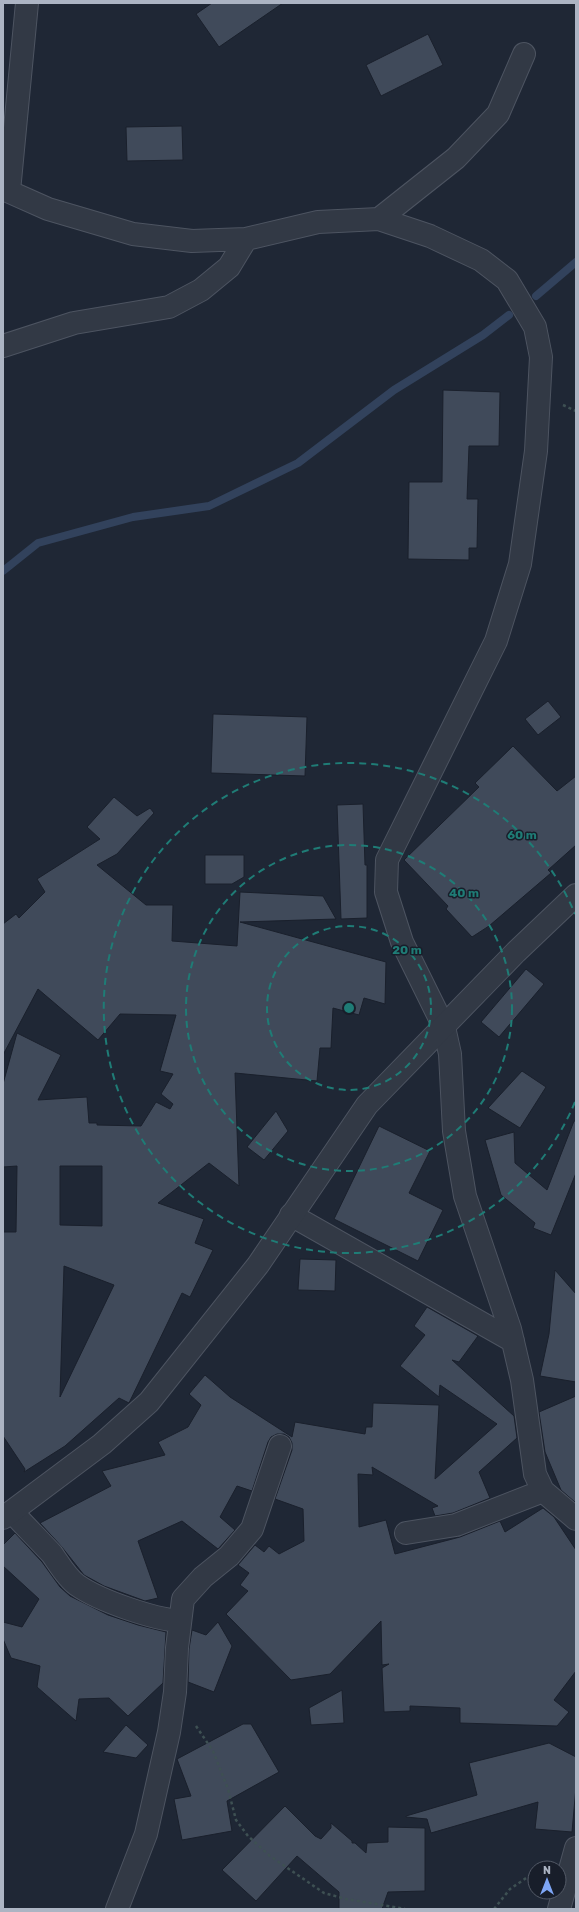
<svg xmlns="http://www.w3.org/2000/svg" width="579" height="1912" font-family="Rubik,sans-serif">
	<rect width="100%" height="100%" fill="#1f2735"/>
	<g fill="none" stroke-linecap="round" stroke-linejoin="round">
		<path stroke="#32425c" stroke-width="8" d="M 536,296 L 576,262
			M 3,571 L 38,543 L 133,517 L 209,506 L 298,463 L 394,390 L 483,335 L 509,315"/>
	</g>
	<path fill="#404a5a" stroke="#1a202c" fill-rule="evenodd" d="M 212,3 L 283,3 L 219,47 L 196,14 Z
		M 428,34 L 443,65 L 381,96 L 366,65 Z
		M 182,126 L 183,160 L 127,161 L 126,127 Z
		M 443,390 L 500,392 L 499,446 L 469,446 L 467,499 L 478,499 L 477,548 L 469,548 L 469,560 L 408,559 L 409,482 L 442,482 Z
		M 548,701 L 561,717 L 538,735 L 525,719 Z
		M 213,714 L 307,717 L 305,776 L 211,773 Z
		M 513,746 L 557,791 L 576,776 L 576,845 L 548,870 L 551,873 L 489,926 L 472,937 L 446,909 L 448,906 L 404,860 L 479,787 L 475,783 Z
		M 114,797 L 137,816 L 150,808 L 154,813 L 117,854 L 97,865 L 146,905 L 173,905 L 172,941 L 237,946 L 240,892 L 323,896 L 336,919 L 240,922 L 386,962 L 385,1004 L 364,998 L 359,1015 L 333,1008 L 331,1048 L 320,1048 L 317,1081 L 235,1073 L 239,1186 L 209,1163 L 158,1203 L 204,1219 L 195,1243 L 213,1250 L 190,1297 L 182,1293 L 129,1403 L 119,1398 L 65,1446 L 24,1472 L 25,1469 L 3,1436 L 3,1232 L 16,1232 L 17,1166 L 3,1167 L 3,1084 L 17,1033 L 61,1055 L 38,1100 L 87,1097 L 89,1123 L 97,1123 L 97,1125 L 141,1126 L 156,1102 L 170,1109 L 173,1104 L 161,1094 L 173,1074 L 160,1071 L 176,1015 L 120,1014 L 98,1040 L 38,989 L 3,1055 L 3,924 L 16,914 L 19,918 L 45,892 L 37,879 L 100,839 L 87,827 ZM 60,1166 L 102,1166 L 102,1226 L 60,1225 ZM 64,1266 L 114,1285 L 60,1397 Z
		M 363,804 L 365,865 L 367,865 L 367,918 L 341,919 L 337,805 Z
		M 205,855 L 244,855 L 244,877 L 232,884 L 205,884 Z
		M 526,969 L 544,984 L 499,1037 L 481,1022 Z
		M 522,1071 L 546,1087 L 520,1128 L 488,1108 Z
		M 276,1111 L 288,1131 L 264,1160 L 247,1147 Z
		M 574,1121 L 576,1121 L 576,1173 L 551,1235 L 533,1228 L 535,1223 L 501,1195 L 485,1140 L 514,1132 L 515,1163 L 547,1190 Z
		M 379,1126 L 430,1151 L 409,1193 L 443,1210 L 418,1261 L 334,1219 Z
		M 300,1259 L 336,1260 L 335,1291 L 298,1290 Z
		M 555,1270 L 576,1294 L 576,1382 L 540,1376 L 549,1334 Z
		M 427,1307 L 478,1336 L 459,1362 L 452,1360 L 514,1416 L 517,1438 L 479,1472 L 490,1498 L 453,1513 L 435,1516 L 432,1508 L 438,1506 L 372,1467 L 373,1475 L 358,1474 L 359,1527 L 386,1520 L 395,1554 L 460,1537 L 500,1521 L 505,1532 L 543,1508 L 554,1517 L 576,1550 L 576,1671 L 554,1700 L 569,1712 L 557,1726 L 460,1723 L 460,1708 L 410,1706 L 410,1711 L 384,1712 L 382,1668 L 389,1664 L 382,1665 L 381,1621 L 330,1674 L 291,1680 L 226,1614 L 248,1591 L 240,1585 L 249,1573 L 238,1565 L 255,1545 L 264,1552 L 269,1546 L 279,1554 L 304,1541 L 303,1509 L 275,1499 L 292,1450 L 292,1443 L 289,1437 L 284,1434 L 277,1434 L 271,1437 L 268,1442 L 252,1491 L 237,1486 L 220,1517 L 235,1530 L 218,1549 L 182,1521 L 138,1541 L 158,1598 L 145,1601 L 104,1586 L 84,1575 L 61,1546 L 40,1523 L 111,1486 L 102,1471 L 165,1455 L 158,1442 L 188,1427 L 201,1405 L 189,1394 L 205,1375 L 230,1397 L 292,1437 L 295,1422 L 365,1434 L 366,1427 L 372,1427 L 373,1403 L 439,1405 L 435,1479 L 497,1424 L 440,1385 L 439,1397 L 400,1366 L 425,1335 L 414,1326 Z
		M 576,1396 L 576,1503 L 561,1490 L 545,1452 L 539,1412 Z
		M 15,1533 L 42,1562 L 60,1587 L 70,1596 L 108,1615 L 138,1625 L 166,1632 L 163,1683 L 128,1716 L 109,1698 L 79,1699 L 76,1721 L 37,1687 L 40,1666 L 11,1658 L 3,1639 L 3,1622 L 22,1627 L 39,1599 L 3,1566 L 3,1545 Z
		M 218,1622 L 232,1646 L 214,1692 L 188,1682 L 189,1649 L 192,1630 L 206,1635 Z
		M 342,1690 L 344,1723 L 311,1725 L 309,1708 Z
		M 243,1724 L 251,1724 L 279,1772 L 227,1801 L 232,1831 L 182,1840 L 174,1799 L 191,1796 L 177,1759 Z
		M 126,1725 L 148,1745 L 136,1758 L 103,1752 Z
		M 549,1743 L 576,1757 L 576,1787 L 572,1832 L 535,1829 L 538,1802 L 431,1833 L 427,1819 L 406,1817 L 406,1816 L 477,1795 L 469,1763 Z
		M 285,1806 L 315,1836 L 321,1839 L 331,1828 L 331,1823 L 352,1841 L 352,1843 L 355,1843 L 366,1853 L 367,1843 L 388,1842 L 388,1827 L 425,1828 L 425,1891 L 388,1892 L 382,1909 L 339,1909 L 339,1892 L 297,1856 L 256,1901 L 222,1870 Z"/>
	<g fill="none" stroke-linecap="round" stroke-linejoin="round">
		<defs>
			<path id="minor" d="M 3,189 L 48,209 L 133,234 L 192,241 L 246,239 L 318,222 L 379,219 L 430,236 L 481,260 L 507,280 L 535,327 L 541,357 L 536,451 L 520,564 L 496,641 L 387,860 L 386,892 L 402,942 L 444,1027 L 450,1054 L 454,1131 L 465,1196 L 510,1329 L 522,1380 L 535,1474 L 543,1491 L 576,1519
				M 9,191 L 27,3
				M 379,219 L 456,158 L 498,114 L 524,54
				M 3,346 L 74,323 L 169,307 L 201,290 L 229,267 L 246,239
				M 291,1215 L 513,1341
				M 12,1512 C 25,1526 39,1540 52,1554 C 59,1564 67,1578 77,1585 C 100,1601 153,1619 180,1621
				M 406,1533 L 456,1525 L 543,1491
				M 117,1909 L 146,1834 L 169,1732 L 175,1692 L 177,1648 L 183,1599 L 203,1577 L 229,1556 L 252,1529 L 280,1446
				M 559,1909 L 576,1848"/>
			<path id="tertiary" d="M 3,1518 L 102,1444 L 149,1402 L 258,1265 L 367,1105 L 516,952 L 576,895"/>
		</defs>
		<use href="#minor" stroke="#4d5461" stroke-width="24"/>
		<use href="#tertiary" stroke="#4d5461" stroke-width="24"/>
		<path stroke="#3e5053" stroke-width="2.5" stroke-dasharray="3 3" stroke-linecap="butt" d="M 563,405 L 576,411
			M 196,1726 L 213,1751 L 228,1789 L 236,1820 L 248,1836 L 270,1856 L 324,1893 L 346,1899 L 405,1909
			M 494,1909 L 510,1889 L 535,1872"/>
		<use href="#minor" stroke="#323945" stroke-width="22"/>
		<use href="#tertiary" stroke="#323945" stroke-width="22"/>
	</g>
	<g fill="none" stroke="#1f7c76" stroke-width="2" stroke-dasharray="7 5">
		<circle cx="349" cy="1008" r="82"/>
		<circle cx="349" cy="1008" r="163"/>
		<path d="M575 1102A245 245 0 1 1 575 914"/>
	</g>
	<circle cx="349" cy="1008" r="6" fill="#1f7c76" stroke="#181e2a" stroke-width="2"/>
	<g font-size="12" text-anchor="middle" font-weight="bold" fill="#1f7c76" stroke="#181e2a" stroke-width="3" stroke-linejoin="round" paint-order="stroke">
		<text x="522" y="839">60 m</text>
		<text x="464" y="897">40 m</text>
		<text x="407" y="954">20 m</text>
	</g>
	<rect width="579" height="1912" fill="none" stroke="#acb4c3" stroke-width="8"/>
	<g transform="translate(547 1880)"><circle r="19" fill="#181e2a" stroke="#535a67"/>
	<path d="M0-3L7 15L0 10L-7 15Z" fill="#7ea6f5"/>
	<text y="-6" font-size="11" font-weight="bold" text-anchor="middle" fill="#acb4c3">N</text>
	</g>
</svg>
